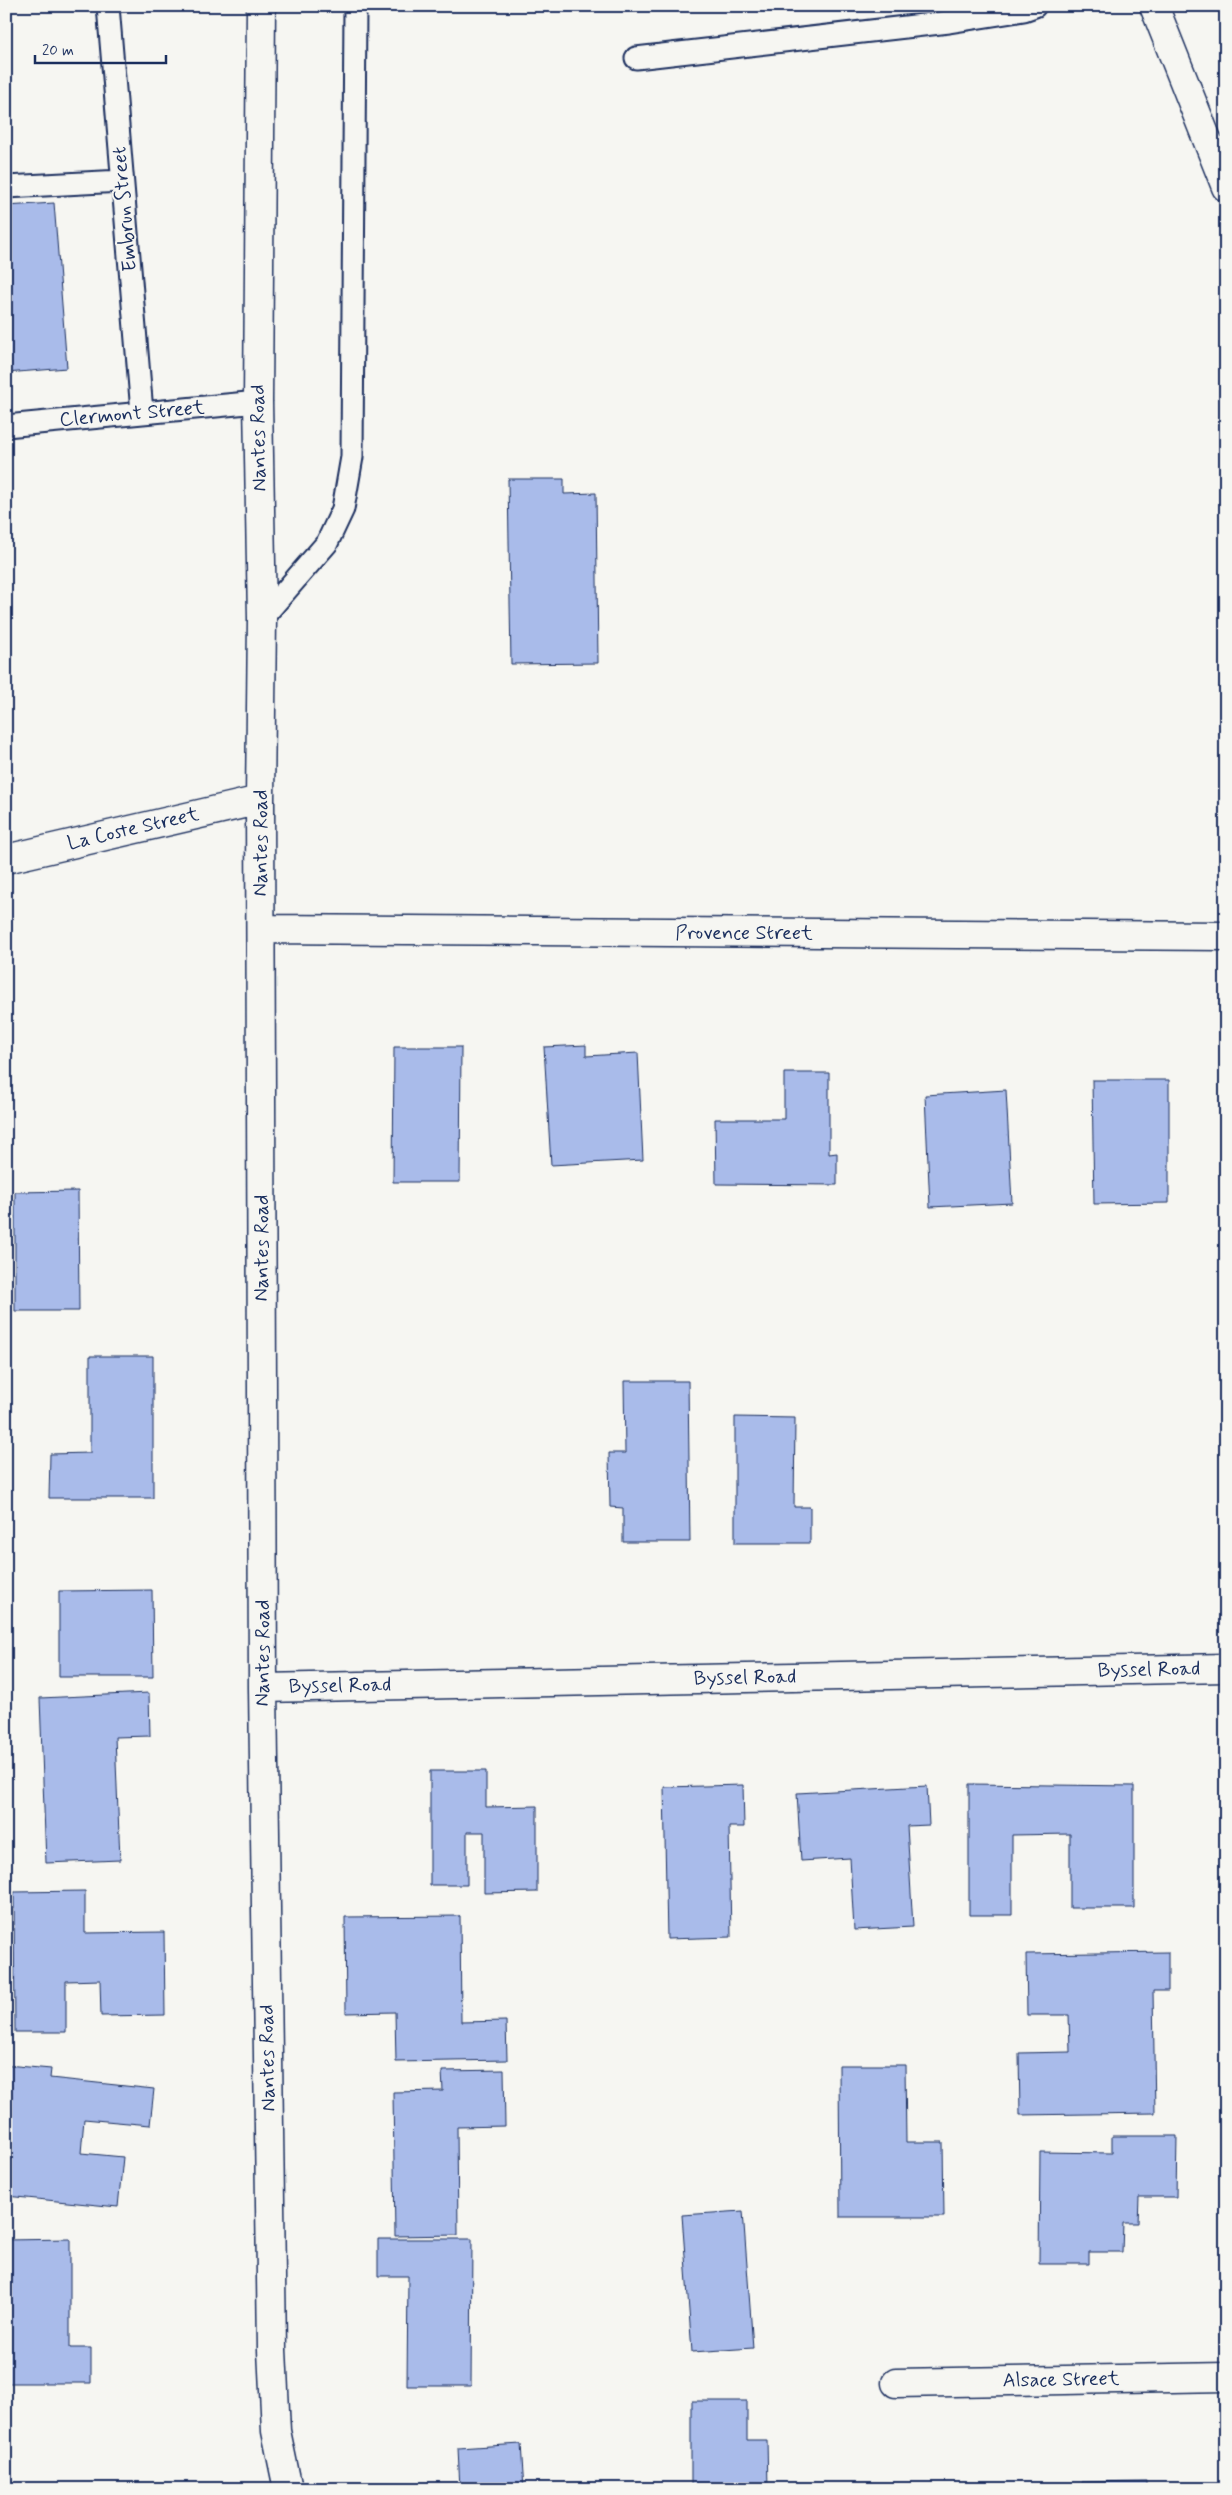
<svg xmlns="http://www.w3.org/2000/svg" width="1232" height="2495" font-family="Mynerve,sans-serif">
	<rect width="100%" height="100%" fill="#f6f6f2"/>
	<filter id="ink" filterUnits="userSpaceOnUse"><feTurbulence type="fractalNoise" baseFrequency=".02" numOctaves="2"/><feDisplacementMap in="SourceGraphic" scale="10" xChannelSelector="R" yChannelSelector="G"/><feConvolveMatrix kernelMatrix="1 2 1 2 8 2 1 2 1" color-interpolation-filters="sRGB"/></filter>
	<g filter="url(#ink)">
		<path fill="#a9bbea" stroke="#1b2f5e" d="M 54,203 L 67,368 L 6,373 L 6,206 Z
			M 508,479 L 564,479 L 564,494 L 596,493 L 598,663 L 511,664 Z
			M 586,1045 L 586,1056 L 638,1053 L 643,1160 L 551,1165 L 544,1047 Z
			M 394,1047 L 461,1047 L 460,1182 L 393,1182 Z
			M 784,1073 L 829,1073 L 829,1154 L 837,1153 L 837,1185 L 716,1184 L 715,1119 L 784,1119 Z
			M 1092,1080 L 1169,1080 L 1169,1203 L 1094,1204 Z
			M 1006,1090 L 1012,1203 L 930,1207 L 925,1095 Z
			M 78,1191 L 79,1311 L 15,1311 L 15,1192 Z
			M 90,1356 L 153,1356 L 153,1498 L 49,1498 L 50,1454 L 90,1453 Z
			M 624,1381 L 688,1381 L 690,1542 L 623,1542 L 623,1508 L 610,1507 L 609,1453 L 625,1453 Z
			M 735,1417 L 795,1418 L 794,1507 L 810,1507 L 810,1543 L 735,1543 Z
			M 152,1590 L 153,1677 L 59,1677 L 59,1591 Z
			M 149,1693 L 150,1736 L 115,1737 L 120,1860 L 46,1863 L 40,1698 Z
			M 430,1771 L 486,1771 L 486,1807 L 537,1806 L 537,1892 L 484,1893 L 484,1832 L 467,1832 L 467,1885 L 430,1885 Z
			M 969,1784 L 1134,1786 L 1134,1908 L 1070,1908 L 1070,1834 L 1012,1835 L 1012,1915 L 969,1915 Z
			M 743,1785 L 744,1827 L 729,1827 L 731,1937 L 667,1939 L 664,1787 Z
			M 927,1786 L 929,1825 L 907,1826 L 913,1927 L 854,1930 L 850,1858 L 801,1861 L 797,1793 Z
			M 85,1891 L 85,1933 L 164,1932 L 165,2015 L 101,2016 L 100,1980 L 66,1981 L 66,2032 L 15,2032 L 14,1892 Z
			M 460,1916 L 461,2022 L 506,2021 L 507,2060 L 396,2062 L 395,2012 L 346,2013 L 345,1917 Z
			M 1168,1952 L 1168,1991 L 1153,1991 L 1155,2113 L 1020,2115 L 1019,2053 L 1070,2052 L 1069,2015 L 1027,2015 L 1026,1954 Z
			M 6,2065 L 51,2069 L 50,2078 L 154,2089 L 150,2125 L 84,2119 L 81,2153 L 123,2157 L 118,2207 L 6,2196 Z
			M 839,2065 L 905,2065 L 906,2142 L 943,2142 L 944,2217 L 840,2217 Z
			M 504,2070 L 505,2126 L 457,2127 L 458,2235 L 395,2236 L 393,2092 L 443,2091 L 442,2071 Z
			M 1112,2136 L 1177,2136 L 1176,2197 L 1139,2197 L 1138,2223 L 1123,2223 L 1122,2252 L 1089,2252 L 1089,2264 L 1039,2264 L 1040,2152 L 1112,2153 Z
			M 743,2211 L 753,2348 L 692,2352 L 682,2215 Z
			M 70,2239 L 70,2348 L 91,2348 L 91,2383 L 6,2383 L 6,2240 Z
			M 378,2239 L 472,2239 L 471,2386 L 407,2386 L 408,2276 L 378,2276 Z
			M 691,2401 L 747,2401 L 747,2440 L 767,2440 L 768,2489 L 691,2489 Z
			M 521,2444 L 524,2489 L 460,2489 L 458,2448 Z
			M 1146,2481 L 1146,2489 L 1082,2489 L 1082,2482 Z"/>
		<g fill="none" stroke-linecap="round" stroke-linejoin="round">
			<defs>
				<path id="lane" d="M 108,6 L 142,412
					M 636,58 L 949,22 L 1024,10 L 1035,6
					M 6,187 L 122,181
					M 6,426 L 258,402
					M 262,618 L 327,543 L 343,509 L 352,457 L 355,6"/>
				<path id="street" d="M 261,6 L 258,402 L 262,618 L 260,800 L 263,1688 L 272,2350 L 276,2431 L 288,2489
					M 1154,6 L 1226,187
					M 6,859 L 260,800
					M 262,929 L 1226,936
					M 263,1688 L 1226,1668
					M 896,2383 L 1226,2377"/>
			</defs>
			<use href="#lane" stroke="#1b2f5e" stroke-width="25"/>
			<use href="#street" stroke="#1b2f5e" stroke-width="31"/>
			<use href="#lane" stroke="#f6f6f2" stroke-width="21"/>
			<use href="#street" stroke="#f6f6f2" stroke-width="28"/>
		</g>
	</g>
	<g text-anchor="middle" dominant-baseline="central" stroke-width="4" stroke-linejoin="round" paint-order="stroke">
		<g font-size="20" fill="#1b2f5e" stroke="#f6f6f2">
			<text transform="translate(125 209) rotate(-95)">Embrun Street</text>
			<text transform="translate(132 414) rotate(-5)">Clermont Street</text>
			<text transform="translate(259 438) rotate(-91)">Nantes Road</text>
			<text transform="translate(133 829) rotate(-13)">La Coste Street</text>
			<text transform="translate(261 843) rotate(-90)">Nantes Road</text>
			<text x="744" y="933">Provence Street</text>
			<text transform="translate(262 1248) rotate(-90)">Nantes Road</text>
			<text transform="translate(263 1653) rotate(-90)">Nantes Road</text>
			<text transform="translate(1149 1670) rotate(-1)">Byssel Road</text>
			<text transform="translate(745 1678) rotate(-1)">Byssel Road</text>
			<text transform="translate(340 1686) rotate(-1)">Byssel Road</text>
			<text transform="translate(268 2058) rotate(-91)">Nantes Road</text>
			<text transform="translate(1061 2380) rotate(-1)">Alsace Street</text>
		</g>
	</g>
	<rect width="1232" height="2495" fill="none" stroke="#f6f6f2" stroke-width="25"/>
	<rect x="12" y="12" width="1207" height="2470" fill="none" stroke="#1b2f5e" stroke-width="2" filter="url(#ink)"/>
	<path d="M35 55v8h131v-8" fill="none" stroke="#1b2f5e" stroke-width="2.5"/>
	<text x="42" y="55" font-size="15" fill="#1b2f5e" stroke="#f6f6f2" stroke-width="4" paint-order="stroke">20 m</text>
</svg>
